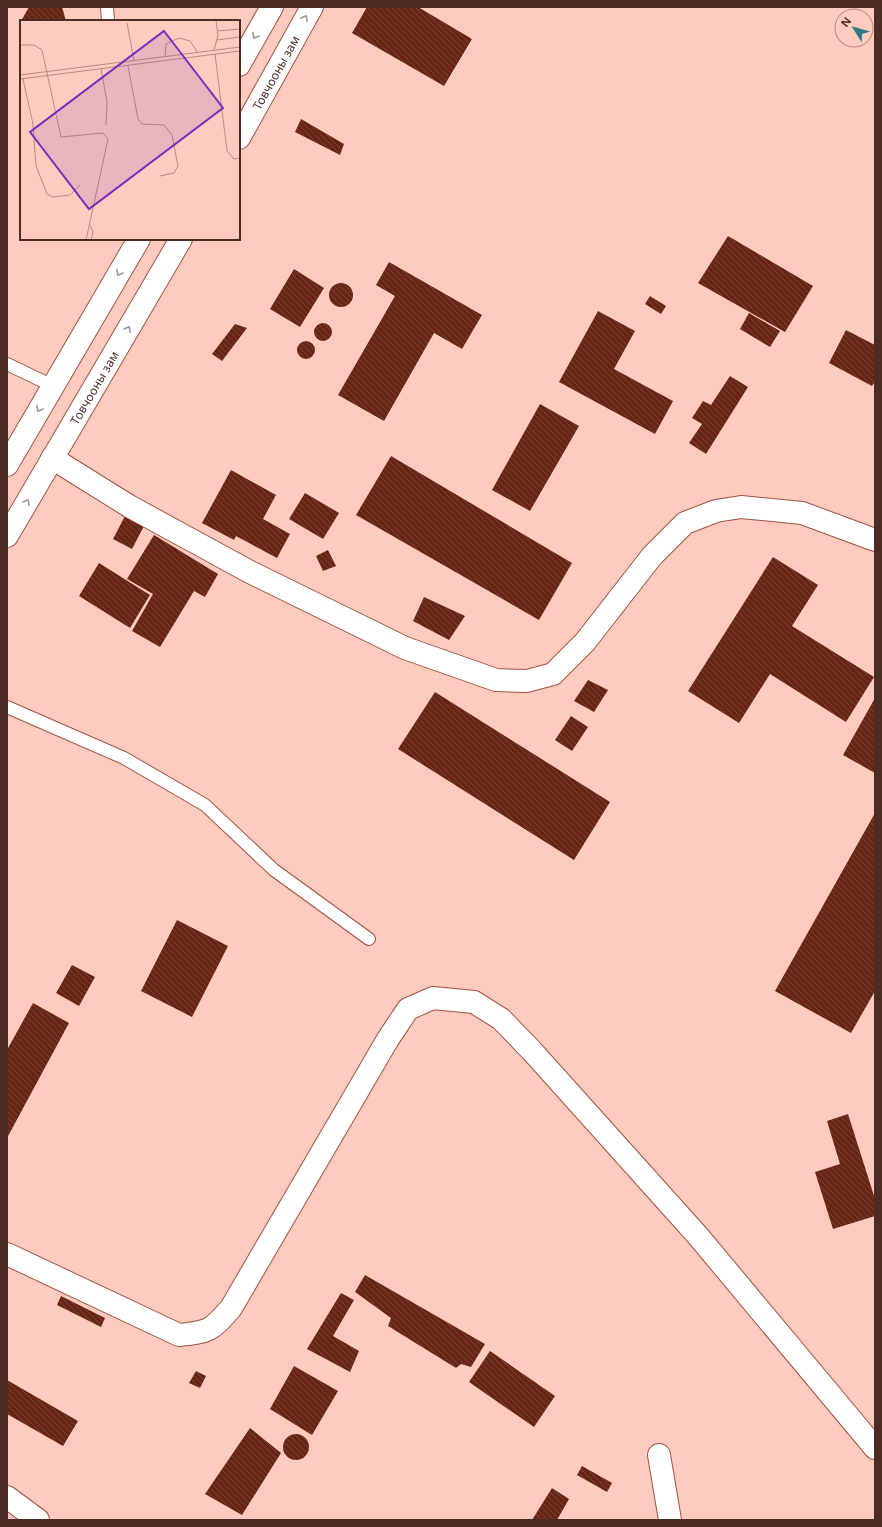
<svg xmlns="http://www.w3.org/2000/svg" width="882" height="1527" font-family="'Noto Sans',sans-serif">
	<defs>
		<pattern id="building-back-hatch" width="6" height="6" patternUnits="userSpaceOnUse"><rect width="6" height="6" fill="#682415"/><path d="M-1 5l2 2M0 0l6 6M5-1l2 2" fill="none" stroke="#7b4337"/></pattern>
	</defs>
	<rect width="100%" height="100%" fill="#ffcbbf"/>
	<path fill="url(#building-back-hatch)" d="M 29,7 L 49,8 L 62,7 L 66,21 L 21,21 Z
		M 367,7 L 418,7 L 472,39 L 444,86 L 352,33 Z
		M 301,119 L 344,144 L 340,155 L 295,132 Z
		M 728,236 L 813,286 L 785,332 L 698,283 Z
		M 389,262 L 482,315 L 462,349 L 434,333 L 384,421 L 338,395 L 395,296 L 376,285 Z
		M 294,269 L 324,288 L 300,327 L 270,309 Z
		M329 295a12 12 0 1 1 24 0a12 12 0 1 1-24 0Z
		M 650,296 L 666,306 L 661,314 L 645,304 Z
		M 598,311 L 635,331 L 614,369 L 673,401 L 655,434 L 559,382 Z
		M 749,313 L 780,331 L 770,347 L 740,329 Z
		M314 332a9 9 0 1 1 18 0a9 9 0 1 1-18 0Z
		M 235,324 L 247,328 L 222,361 L 212,354 Z
		M 846,330 L 875,345 L 875,381 L 872,386 L 829,363 Z
		M297 350a9 9 0 1 1 18 0a9 9 0 1 1-18 0Z
		M 730,376 L 748,387 L 706,454 L 689,443 L 702,424 L 692,418 L 703,401 L 711,405 Z
		M 540,404 L 579,426 L 530,511 L 492,490 Z
		M 391,456 L 572,563 L 539,620 L 356,515 Z
		M 231,470 L 276,495 L 263,519 L 290,534 L 277,558 L 236,536 L 234,540 L 202,523 Z
		M 305,493 L 339,513 L 323,539 L 289,519 Z
		M 125,516 L 144,526 L 132,549 L 113,539 Z
		M 154,535 L 218,574 L 205,597 L 194,591 L 160,647 L 132,631 L 153,594 L 127,579 Z
		M 328,550 L 336,566 L 323,571 L 316,556 Z
		M 773,557 L 818,585 L 792,626 L 874,677 L 846,722 L 770,674 L 739,723 L 688,691 Z
		M 99,563 L 150,595 L 130,628 L 79,596 Z
		M 424,597 L 465,616 L 449,640 L 413,621 Z
		M 588,680 L 608,690 L 594,712 L 574,701 Z
		M 435,692 L 610,802 L 574,860 L 398,749 Z
		M 875,698 L 875,773 L 843,755 Z
		M 571,716 L 588,727 L 572,751 L 555,740 Z
		M 875,813 L 875,991 L 851,1033 L 775,991 Z
		M 177,920 L 228,946 L 192,1017 L 141,991 Z
		M 72,965 L 95,977 L 79,1006 L 56,993 Z
		M 33,1003 L 69,1023 L 7,1138 L 7,1050 Z
		M 848,1114 L 875,1199 L 875,1216 L 833,1229 L 815,1172 L 840,1164 L 827,1121 Z
		M 365,1275 L 485,1344 L 471,1367 L 461,1364 L 456,1368 L 388,1326 L 391,1318 L 355,1292 Z
		M 341,1293 L 354,1300 L 333,1336 L 359,1351 L 350,1372 L 307,1349 Z
		M 61,1296 L 105,1318 L 101,1327 L 57,1305 Z
		M 490,1351 L 555,1396 L 534,1427 L 469,1382 Z
		M 294,1366 L 338,1391 L 312,1435 L 270,1409 Z
		M 196,1371 L 206,1376 L 200,1388 L 189,1383 Z
		M 7,1380 L 78,1421 L 63,1446 L 7,1414 Z
		M 250,1428 L 281,1453 L 242,1515 L 205,1494 Z
		M283 1447a13 13 0 1 1 26 0a13 13 0 1 1-26 0Z
		M 582,1466 L 612,1483 L 607,1492 L 577,1475 Z
		M 552,1488 L 569,1499 L 557,1520 L 532,1520 Z"/>
	<g fill="none" stroke-linecap="round" stroke-linejoin="round">
		<defs>
			<path id="service" d="M 107,7 L 108,21
				M 7,364 L 53,386
				M 7,707 L 124,758 L 205,805 L 274,870 L 369,939"/>
			<path id="minor" d="M 52,458 L 129,506 L 250,572 L 405,648 L 496,680 L 527,681 L 553,674 L 585,642 L 652,556 L 685,523 L 716,511 L 741,507 L 802,513 L 875,540
				M 7,1254 L 179,1335 C 209,1332 211,1331 231,1308 L 388,1039 L 408,1009 L 433,998 L 474,1002 L 501,1019 L 532,1051 L 698,1236 L 875,1448
				M 659,1455 L 670,1520
				M 7,1497 L 38,1520"/>
			<g id="trunk">
				<path d="M 239,65 L 272,7"/>
				<path id="s1" d="M 239,138 L 312,7"/>
				<path d="M 7,465 L 139,239"/>
				<path id="s2" d="M 7,536 L 181,239"/>
			</g>
		</defs>
		<use href="#service" stroke="#9d5343" stroke-width="14"/>
		<use href="#minor" stroke="#9d5343" stroke-width="24"/>
		<use href="#trunk" stroke="#9d5343" stroke-width="24"/>
		<use href="#service" stroke="#fff" stroke-width="12"/>
		<use href="#minor" stroke="#fff" stroke-width="22"/>
		<use href="#trunk" stroke="#fff" stroke-width="22"/>
	</g>
	<defs><path id="oneway-chevron" d="M-2-3.5L2.5 0L-2 3.5" fill="none" stroke-width="1.6" stroke-linecap="round" stroke-linejoin="round"/></defs>
	<g stroke="#a69592">
		<use href="#oneway-chevron" transform="translate(305 18) rotate(-61)"/>
		<use href="#oneway-chevron" transform="translate(255 36) rotate(120)"/>
		<use href="#oneway-chevron" transform="translate(119 273) rotate(120)"/>
		<use href="#oneway-chevron" transform="translate(128 329) rotate(-60)"/>
		<use href="#oneway-chevron" transform="translate(39 409) rotate(120)"/>
		<use href="#oneway-chevron" transform="translate(27 502) rotate(-60)"/>
	</g>
	<g text-anchor="middle" dominant-baseline="central" stroke-width="4" stroke-linejoin="round" paint-order="stroke">
		<g font-size="12" fill="#4c2b24" stroke="#ffcbbf">
			<text stroke="none"><textPath href="#s1" startOffset="75">Товчооны зам</textPath></text>
			<text stroke="none"><textPath href="#s2" startOffset="172">Товчооны зам</textPath></text>
		</g>
	</g>
	<g transform="translate(20 20)">
		<rect width="220" height="220" fill="#ffcbbf"/>
		<path fill="none" stroke="#b78b81" stroke-width="1" d="M 107,3 L 114,41M 197,11 L 220,9M 197,20 L 220,17M 0,25 L 14,25 L 22,30 L 41,117 L 83,113 L 88,119 L 66,220M 194,30 L 198,16 L 196,0M 195,34 L 207,131 L 214,139 L 220,138M 145,37 L 146,24 L 159,18 L 170,21 L 178,33M 108,46 L 118,99 L 122,104 L 144,105 L 152,115 L 158,146 L 154,153 L 140,156M 81,49 L 87,82 L 86,105M 0,55 L 220,27M 0,59 L 220,31M 3,59 L 13,104 L 16,146 L 27,174 L 33,177 L 50,175 L 60,165M 70,205 L 73,212 L 71,220M 207,220 L 220,219"/>
		<path fill="#7b2cbf" fill-opacity="0.15" stroke="#7b2cbf" stroke-width="2" d="M 144,11 L 203,88 L 69,189 L 10,112 Z"/>
		<rect width="220" height="220" fill="none" stroke="#4c2b24" stroke-width="2"/>
	</g>
	<rect width="882" height="1527" fill="none" stroke="#4c2b24" stroke-width="16"/>
	<g transform="translate(854 28) rotate(307)"><circle r="19" fill="#ffcbbf" stroke="#b78b81"/>
	<path d="M0-3L7 15L0 10L-7 15Z" fill="#337886"/>
	<text y="-6" font-size="11" font-weight="bold" text-anchor="middle" fill="#4c2b24">N</text>
	</g>
</svg>
